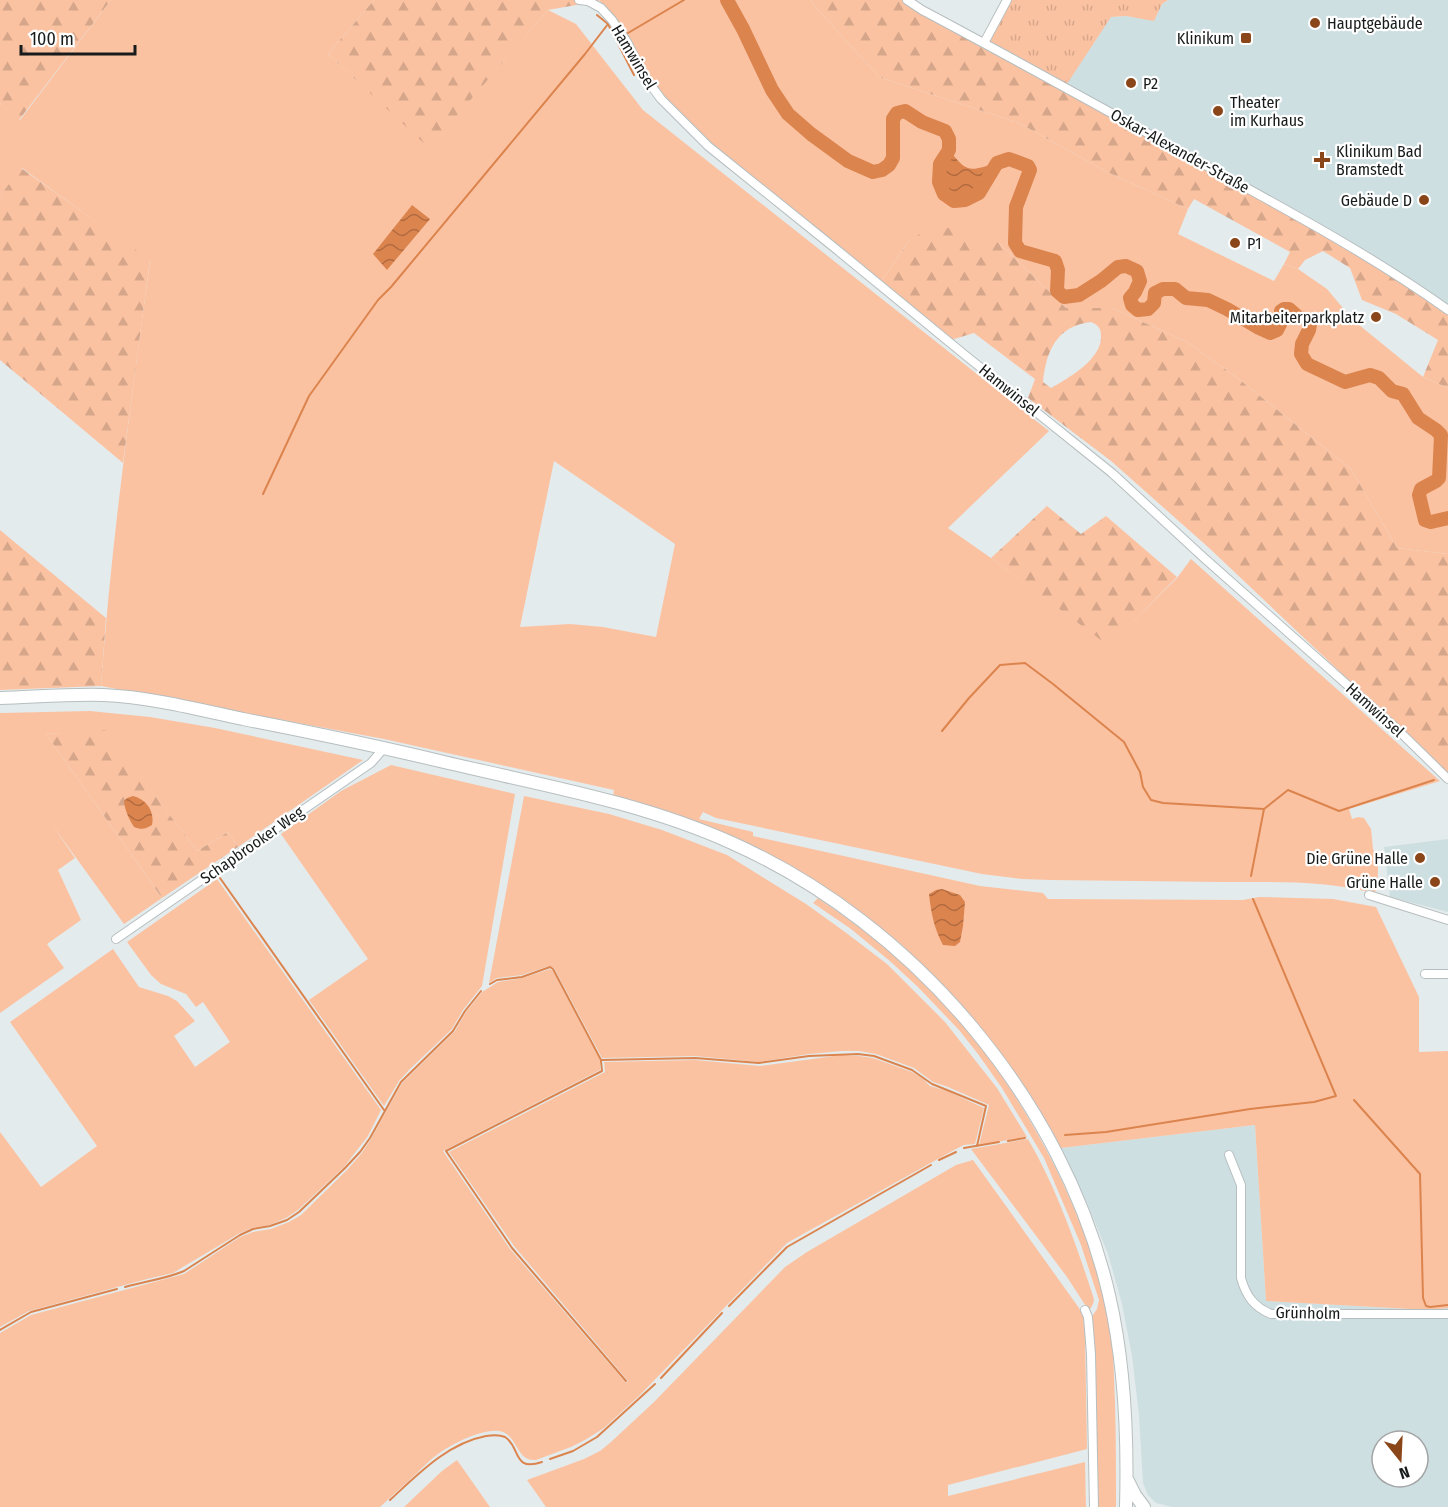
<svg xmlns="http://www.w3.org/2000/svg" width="1448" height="1507" font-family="'Fira Sans Condensed',sans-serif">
	<defs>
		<pattern id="forest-firs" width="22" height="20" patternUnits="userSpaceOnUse" patternTransform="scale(1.5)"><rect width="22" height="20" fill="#fbc2a2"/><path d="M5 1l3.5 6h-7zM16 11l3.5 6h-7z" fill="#d6a68b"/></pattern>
		<pattern id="park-tufts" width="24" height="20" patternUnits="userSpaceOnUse" patternTransform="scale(1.5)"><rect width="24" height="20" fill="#fbc2a2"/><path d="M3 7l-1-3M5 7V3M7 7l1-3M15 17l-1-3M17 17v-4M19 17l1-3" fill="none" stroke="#d6a68b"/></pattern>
		<pattern id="water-waves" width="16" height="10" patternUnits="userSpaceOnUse" patternTransform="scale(1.5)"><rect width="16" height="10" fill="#dc844e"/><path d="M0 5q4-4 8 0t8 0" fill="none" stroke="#b16b40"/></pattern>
	</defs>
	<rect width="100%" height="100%" fill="#e4ebec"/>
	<path fill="#cedfe2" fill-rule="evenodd" d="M 1168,0 L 1448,0 L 1448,310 L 1065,87 L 1099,32 L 1111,17 L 1126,16 L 1154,20 L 1162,4 Z
		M 1448,839 L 1448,912 L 1390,897 L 1384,847 Z
		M 1255,1125 L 1266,1301 L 1429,1310 L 1448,1308 L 1448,1507 L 1172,1507 L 1156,1503 L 1148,1495 L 1143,1483 L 1139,1415 L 1132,1356 L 1122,1304 L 1108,1254 L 1087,1203 L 1061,1148 ZM 1382,1441 L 1418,1441 L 1418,1477 L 1382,1477 Z"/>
	<path fill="#fbc2a2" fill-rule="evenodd" d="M 111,0 L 374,0 L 328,54 L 429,147 L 548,10 L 576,24 L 643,110 L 1049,431 L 948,528 L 991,558 L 1109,645 L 1177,578 L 1191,559 L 1440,781 L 1349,809 L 1352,819 L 1358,817 L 1364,818 L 1371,829 L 1373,849 L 1378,860 L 1378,871 L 1377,890 L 1373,893 C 1325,880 1273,882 1223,882 C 1166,881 1108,881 1050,880 L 1022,879 L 982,874 L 716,818 L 703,812 L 699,819 L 753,832 L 753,836 L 980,886 L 1043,893 L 1048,899 L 1243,900 L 1259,897 L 1333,899 L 1376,907 L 1419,997 L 1419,1052 L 1448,1051 L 1448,1308 L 1429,1310 L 1266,1301 L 1255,1125 L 1061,1148 L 1039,1109 L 1012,1069 L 957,1000 L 902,945 L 859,911 L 808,877 L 755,848 L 696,823 L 613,797 L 614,790 L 384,739 L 101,686 C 111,544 131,402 150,261 L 22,168 L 0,196 L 0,103 L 20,120 ZM 554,461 L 675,544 L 656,637 L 603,627 L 570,624 L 520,627 Z
		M 599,0 L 811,0 L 813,4 L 879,77 L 1019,123 L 1105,171 L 1188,209 L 1178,234 L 1274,281 L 1284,264 L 1298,269 L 1327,289 L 1353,320 L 1423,377 L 1448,388 L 1448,554 L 1397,548 L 1351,469 L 1240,380 L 1187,342 L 1112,308 L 1066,308 L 999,243 L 910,239 L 880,283 L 712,144 L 663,97 L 647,73 L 615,18 Z
		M 90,711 L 150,717 L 215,728 L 363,760 L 238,847 L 228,832 L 197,851 L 105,731 L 46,734 L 162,898 L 124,924 L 53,826 L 75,858 L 58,870 L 81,920 L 47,944 L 64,968 L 0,1013 L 0,713 Z
		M 391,765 L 515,794 L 482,986 L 463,1010 L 452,1029 L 410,1069 L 399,1081 L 384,1106 L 309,1000 L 368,959 L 281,834 L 341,791 Z
		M 524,796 L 609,814 L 662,830 L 727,855 L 806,904 L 845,932 L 887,964 L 945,1022 L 997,1088 L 1027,1137 L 979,1145 L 989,1105 L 948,1087 L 933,1082 L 914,1068 L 876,1054 L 859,1051 L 842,1051 L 809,1054 L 759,1062 L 695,1056 L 602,1058 L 554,968 L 549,966 L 522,975 L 497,978 L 489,983 Z
		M 217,879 L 381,1110 L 368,1136 L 344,1167 L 298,1210 L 286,1218 L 269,1225 L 252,1228 L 240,1233 L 173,1273 L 147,1279 L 29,1311 L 0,1327 L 0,1132 L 41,1187 L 97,1146 L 10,1022 L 113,949 L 139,987 L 168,996 L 177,1001 L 195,1021 L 174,1036 L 195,1067 L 230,1042 L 203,1002 L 196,1007 L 186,994 L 161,984 L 151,975 L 127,942 Z
		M 818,898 C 845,917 873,936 898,958 C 983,1034 1046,1132 1086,1238 C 1097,1270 1107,1301 1111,1335 C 1114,1357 1114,1380 1115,1403 C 1116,1437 1116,1472 1116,1507 L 1097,1507 L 1091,1318 L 1097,1309 L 1099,1300 L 1081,1245 L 1044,1158 L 1002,1088 L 978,1054 L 959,1030 L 919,988 L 891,962 L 851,929 L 813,903 Z
		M 550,969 L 553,971 L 600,1060 L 600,1070 L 443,1151 L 510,1249 L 626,1383 L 628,1381 L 514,1246 L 449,1152 L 605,1072 L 604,1062 L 695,1060 L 760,1066 L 842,1055 L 859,1056 L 873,1058 L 912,1072 L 923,1079 L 930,1086 L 947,1091 L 984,1108 L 975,1144 L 964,1145 L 954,1150 L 787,1243 L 640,1395 L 604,1428 L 585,1440 L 571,1447 L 536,1460 C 517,1462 518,1438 503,1432 C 486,1426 452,1444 438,1454 C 431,1459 424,1466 417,1473 C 405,1484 392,1496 380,1507 L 0,1507 L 0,1333 L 31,1315 L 184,1274 L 240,1237 L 253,1232 L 271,1229 L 289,1222 L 301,1215 L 347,1170 L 361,1154 L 371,1139 L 402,1083 L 455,1031 L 466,1012 L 482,992 L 498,982 L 523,978 Z
		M 1028,1139 C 1057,1189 1076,1244 1094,1299 L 1093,1304 L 1089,1311 L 1067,1277 L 971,1149 Z
		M 973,1160 L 1079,1308 L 1083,1316 L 1085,1335 L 1087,1449 L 948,1485 L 948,1496 L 1085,1462 L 1086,1507 L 546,1507 L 527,1480 L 584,1459 L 600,1451 L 611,1442 L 654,1402 L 785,1267 L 807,1252 L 956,1165 Z
		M 457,1460 L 490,1507 L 404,1507 L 442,1471 Z"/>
	<path fill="url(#forest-firs)" fill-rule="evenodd" d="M 0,0 L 111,0 L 19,120 L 0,103 Z
		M 374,0 L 599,0 L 599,1 L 548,10 L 429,148 L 328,54 Z
		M 811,0 L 907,0 L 1249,189 L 1448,310 L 1448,388 L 1423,377 L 1438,340 L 1396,314 L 1362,300 L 1350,268 L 1323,251 L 1305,260 L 1298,269 L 1284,264 L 1290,252 L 1194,199 L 1188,209 L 1105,171 L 1019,123 L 879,77 L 813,4 Z
		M 21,168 L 150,260 L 123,463 L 0,360 L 0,196 Z
		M 938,225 L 999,243 L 1066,308 L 1112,308 L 1187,342 L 1240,380 L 1351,469 L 1397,548 L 1448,554 L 1448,774 L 1208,547 L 1111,461 L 1028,398 L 1035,379 L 974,333 L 951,340 L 880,283 L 910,239 ZM 1091,322 C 1098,325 1101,328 1101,336 C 1102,359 1069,378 1051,388 L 1043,382 C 1046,352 1056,326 1091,322 Z
		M 1047,506 L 1081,534 L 1106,516 L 1177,577 L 1109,646 L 991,558 Z
		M 0,530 L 106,618 L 101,686 L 0,690 Z
		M 105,730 L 197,851 L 228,832 L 238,847 L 162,898 L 46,734 Z"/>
	<path fill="url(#park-tufts)" d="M 1011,0 L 1168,0 L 1162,4 L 1154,21 L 1126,16 L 1111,17 L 1065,87 L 988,43 Z"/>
	<path fill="url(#water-waves)" d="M 949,150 C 968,174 969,171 997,163 C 992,172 986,186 979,192 C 966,206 941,202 939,181 C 937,169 943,160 949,150 Z
		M 412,205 L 430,219 L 387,270 L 373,254 Z
		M 133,796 C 146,799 155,811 152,825 C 146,829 141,830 134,827 C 129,819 125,811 124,801 L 127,798 Z
		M 942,889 L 960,895 L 965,902 L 963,926 L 960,942 L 955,946 L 943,945 C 934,928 931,913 929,894 L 936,890 Z"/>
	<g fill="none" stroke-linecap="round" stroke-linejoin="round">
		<path stroke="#dc844e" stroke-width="2" d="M 597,15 L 608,24 L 634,75
			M 628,33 L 684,0
			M 263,494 L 309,396 L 378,300 L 391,287 L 585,54 L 608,24
			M 942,731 L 969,698 L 1000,665 L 1025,663 L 1053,684 L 1124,742 L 1140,772 L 1143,787 L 1151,800 L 1163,803 L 1264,809
			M 1251,876 L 1264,809 L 1288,790 L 1339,811 L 1434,780
			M 220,878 L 384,1110
			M 490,984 L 497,980 L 522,977 L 550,967 L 553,969 L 601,1060 L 695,1058 L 759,1063 L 809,1056 L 858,1054 L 874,1056 L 912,1070 L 932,1084 L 947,1090 L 986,1106 L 977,1146
			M 601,1061 L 602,1071 L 446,1151 L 512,1248 L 626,1381
			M 1354,1100 L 1420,1174 L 1423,1298 L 1426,1306 L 1430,1307 L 1448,1305
			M 1065,1135 L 1106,1132 L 1250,1109 L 1314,1102 L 1336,1096 L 1253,899
			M 1008,1141 L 1025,1138
			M 964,1148 L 999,1142
			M 939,1160 L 956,1152
			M 125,1287 C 145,1281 166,1279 184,1271 L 240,1235 L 253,1229 L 270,1226 L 287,1220 L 299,1212 L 345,1168 L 360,1152 L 370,1138 L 401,1082 L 453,1031 L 465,1011 L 481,991
			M 729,1306 L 787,1247 L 931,1165
			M 0,1330 L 31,1312 L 117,1289
			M 661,1378 L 722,1313
			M 550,1459 L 573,1451 L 597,1437 L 655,1384
			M 390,1500 C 418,1474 448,1443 486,1436 C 492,1435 499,1434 505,1437 C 521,1447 512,1472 542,1462"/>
		<path stroke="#dc844e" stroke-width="14" d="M 727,0 L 743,29 L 772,90 L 788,114 L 811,134 L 848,161 L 873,172 L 882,170 L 889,165 L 893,158 L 893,119 L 897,113 L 905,111 L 922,122 L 945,131 L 949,139 L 949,150 L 940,164 L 939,182 L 944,194 L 954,201 L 965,200 L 979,193 L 997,163 L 1009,159 L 1028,166 L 1030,170 L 1016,207 L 1015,243 L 1020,251 L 1055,261 L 1058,270 L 1057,291 L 1064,297 L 1079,295 L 1101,281 L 1118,267 L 1126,266 L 1137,271 L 1140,281 L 1135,292 L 1130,298 L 1132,305 L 1138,310 L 1148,309 L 1154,303 L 1155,293 L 1163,289 L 1175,289 L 1186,298 L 1208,300 L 1227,309 L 1259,328 L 1270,333 L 1277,330 L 1281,322 L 1281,311 L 1284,309 L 1289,309 L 1298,317 L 1308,320 L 1310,324 L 1309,330 L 1302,344 L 1301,354 L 1307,364 L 1345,382 L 1370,375 L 1379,378 L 1392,391 L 1403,394 L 1418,418 L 1436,430 L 1441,435 L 1439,478 L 1436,481 L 1421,489 L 1419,495 L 1425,520 L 1431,522 L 1448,518"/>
		<defs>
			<path id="street" d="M 579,0 L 588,1 L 601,8 L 612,20 L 627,42 L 644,76 L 661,99 L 708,146 L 836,249 L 965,355 L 1112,473 L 1203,557 L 1397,729 L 1448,779
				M 907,0 L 922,10 C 1020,62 1117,116 1214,170 C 1294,214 1374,257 1448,310
				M 984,43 L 1007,0
				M 1369,895 L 1448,920
				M 116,939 L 371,763 L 384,748
				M 1425,974 L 1448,974
				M 1229,1155 L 1241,1185 L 1241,1278 C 1246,1296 1254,1307 1271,1314 L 1448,1314
				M 1085,1310 L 1088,1317 L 1091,1354 L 1094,1507"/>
			<path id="primary" d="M 0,698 C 34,697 69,694 103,695 C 150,697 197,709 243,719 C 310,732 377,746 444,762 C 541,785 641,802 732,843 C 914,924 1064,1101 1109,1295 C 1125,1364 1128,1436 1126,1507
				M 1128,1481 L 1135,1495 L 1144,1507"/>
		</defs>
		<use href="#street" stroke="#b7bebf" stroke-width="10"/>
		<use href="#primary" stroke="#b7bebf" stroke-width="14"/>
		<use href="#street" stroke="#fff" stroke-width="8"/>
		<use href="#primary" stroke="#fff" stroke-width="12"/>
	</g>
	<g fill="#8a4618" stroke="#fff" stroke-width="2">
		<circle cx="1315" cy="23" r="6"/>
		<rect x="1240" y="32" width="12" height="12" rx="3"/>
		<circle cx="1131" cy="83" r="6"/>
		<circle cx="1218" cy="111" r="6"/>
		<path d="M1319 151h6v6h6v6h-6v6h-6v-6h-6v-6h6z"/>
		<circle cx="1424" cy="200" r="6"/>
		<circle cx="1235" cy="243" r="6"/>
		<circle cx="1376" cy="317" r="6"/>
		<circle cx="1420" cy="858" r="6"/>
		<circle cx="1435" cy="882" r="6"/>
	</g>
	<g text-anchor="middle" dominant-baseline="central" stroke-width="4.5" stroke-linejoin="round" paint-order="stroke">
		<g font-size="16" fill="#181b1b" stroke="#fff" text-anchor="start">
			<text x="1327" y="23">Hauptgebäude</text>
			<text x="1234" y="38" text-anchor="end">Klinikum</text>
			<text x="1143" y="83">P2</text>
			<text x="1230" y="102">Theater<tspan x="1230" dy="18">im Kurhaus</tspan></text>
			<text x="1336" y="151">Klinikum Bad<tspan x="1336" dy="18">Bramstedt</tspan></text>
			<text x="1412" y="200" text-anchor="end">Gebäude D</text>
			<text x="1247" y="243">P1</text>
			<text x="1364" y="317" text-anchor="end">Mitarbeiterparkplatz</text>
			<text x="1408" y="858" text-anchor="end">Die Grüne Halle</text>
			<text x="1423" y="882" text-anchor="end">Grüne Halle</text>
		</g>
		<g font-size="16" fill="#181b1b" stroke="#fff">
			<text transform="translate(634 57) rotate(59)">Hamwinsel</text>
			<text transform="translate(1180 151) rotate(29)">Oskar-Alexander-Straße</text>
			<text transform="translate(1009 390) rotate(39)">Hamwinsel</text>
			<text transform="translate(1375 710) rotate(42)">Hamwinsel</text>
			<text transform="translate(252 845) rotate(-35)">Schapbrooker Weg</text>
			<text transform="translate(1308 1313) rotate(1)">Grünholm</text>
		</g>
	</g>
	<g transform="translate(1400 1459) rotate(162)"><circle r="28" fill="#ffffff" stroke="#a3a4a4" stroke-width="1.5"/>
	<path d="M0-4.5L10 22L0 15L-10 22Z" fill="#8a4618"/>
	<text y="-9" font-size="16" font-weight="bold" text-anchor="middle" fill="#181b1b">N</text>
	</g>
	<path d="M21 45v9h114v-9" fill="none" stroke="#181b1b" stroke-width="3"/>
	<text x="30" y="45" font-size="18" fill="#181b1b" stroke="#ffffff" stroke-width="4.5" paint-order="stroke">100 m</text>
</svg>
